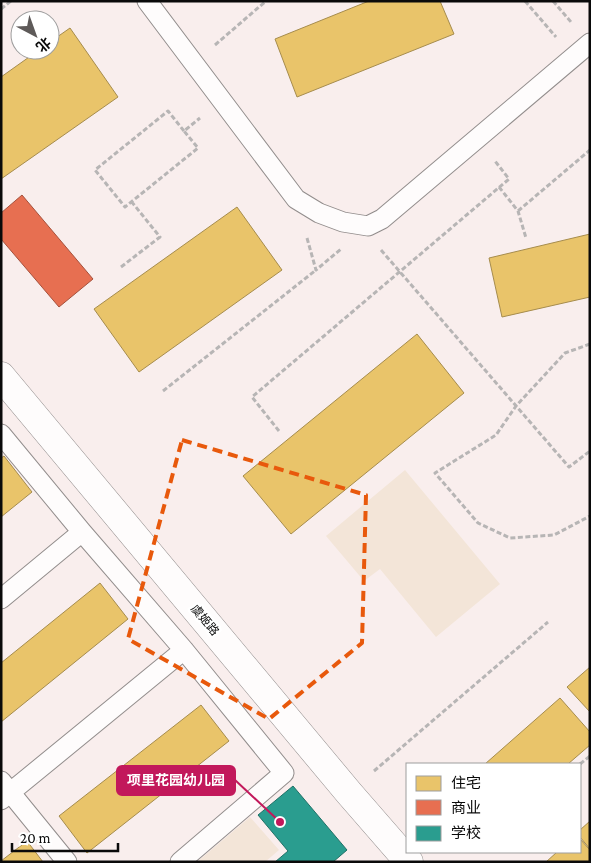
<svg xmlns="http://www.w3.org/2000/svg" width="591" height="863" font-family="'Crimson Pro','Noto Sans SC',serif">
	<rect width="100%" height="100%" fill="#f9eeed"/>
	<path fill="#f3e5d8" d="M 405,470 L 500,584 L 436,637 L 380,569 L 364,581 L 326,536 Z
		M 250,817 L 279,850 L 265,862 L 197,862 Z"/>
	<path fill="#e9c46a" stroke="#a68c4d" d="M 369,1 L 440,1 L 454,34 L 297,97 L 275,39 Z
		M 70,28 L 118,97 L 1,179 L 1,77 L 39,50 L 50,50 L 50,42 Z
		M 237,207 L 282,270 L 139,372 L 94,309 Z
		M 590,234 L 590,297 L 502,317 L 489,258 Z
		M 417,334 L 464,393 L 291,534 L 243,476 Z
		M 4,456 L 32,492 L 1,517 L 1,458 Z
		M 100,583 L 128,619 L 1,722 L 1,663 Z
		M 590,667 L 590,712 L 567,687 Z
		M 560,698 L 590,732 L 590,745 L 568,764 L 485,764 Z
		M 201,705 L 229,741 L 87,853 L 59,816 Z
		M 590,821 L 590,849 L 580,837 L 580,830 Z
		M 580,839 L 590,850 L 590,862 L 546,862 L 557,852 L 580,852 Z
		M 27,841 L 43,862 L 1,862 L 1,861 Z"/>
	<path fill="#e76f51" stroke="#a5513c" d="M 22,195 L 93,279 L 59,307 L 1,239 L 1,213 Z"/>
	<path fill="#2a9d8f" stroke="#207167" d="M 293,786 L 347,850 L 333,862 L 275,862 L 288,851 L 258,815 Z"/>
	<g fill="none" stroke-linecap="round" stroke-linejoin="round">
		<defs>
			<path id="lane" d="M 147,1 L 296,199 L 319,213 L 343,222 L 368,226 L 382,219 L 590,43
				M 1,434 L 82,532 L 184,650 L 284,773 L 180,862
				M 1,599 L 82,532
				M 1,781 L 67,862
				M 1,800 L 184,650"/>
			<path id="street" d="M 1,376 L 349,793 L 409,862"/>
		</defs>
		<use href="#lane" stroke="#928d8c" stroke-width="21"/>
		<use href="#street" stroke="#928d8c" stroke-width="29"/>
		<path stroke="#b7b5b5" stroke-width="3" stroke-dasharray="5 2.5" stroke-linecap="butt" d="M 525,1 L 556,37
			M 553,1 L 571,22
			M 1,9 L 11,1
			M 215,45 L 266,1
			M 184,131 L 168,111 L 95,170 L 125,207 L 198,148 L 184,131 L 200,118
			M 499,187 L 518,211 L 526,238
			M 518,211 L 590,150
			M 307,238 L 316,270 L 341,249
			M 381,250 L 569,467 L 590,451
			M 121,267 L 160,237 L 131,201
			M 590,344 L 565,353 L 516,406 L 496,435 L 435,473 L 478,523 L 510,538 L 554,535 L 590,516
			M 163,391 L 316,270
			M 279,431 L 252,397 L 509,179 L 495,161
			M 580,764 L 590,756
			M 374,771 L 548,622"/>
		<use href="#lane" stroke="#fefcfc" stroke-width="19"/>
		<use href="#street" stroke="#fefcfc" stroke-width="28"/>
	</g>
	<path fill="none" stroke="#e8590c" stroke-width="4" stroke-dasharray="10 6" stroke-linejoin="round" d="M 182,440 L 366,495 L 362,643 L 269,719 L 128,639 Z"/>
	<g text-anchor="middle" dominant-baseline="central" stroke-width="5" stroke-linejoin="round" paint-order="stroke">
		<g font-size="12" fill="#0a0a0a" stroke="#fff">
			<text transform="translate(205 620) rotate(50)">虞姬路</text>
		</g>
	</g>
	<path fill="none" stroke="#c2185b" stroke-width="2" d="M280 822L235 780"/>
	<circle fill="#c2185b" stroke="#fff" stroke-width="2" cx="280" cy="822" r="5"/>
	<rect fill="#c2185b" stroke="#c2185b" stroke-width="2" x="117" y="766" width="118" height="29" rx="5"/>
	<g font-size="14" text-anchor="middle" font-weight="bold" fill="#fff">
		<text x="176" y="785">项里花园幼儿园</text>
	</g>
	<rect width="591" height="863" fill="none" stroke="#0a0a0a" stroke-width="5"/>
	<rect x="406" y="763" width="175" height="90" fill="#ffffff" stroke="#9d9d9d"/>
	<rect x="416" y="776" width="25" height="15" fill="#e9c46a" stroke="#9d9d9d"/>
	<text x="451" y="788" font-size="15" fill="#0a0a0a">住宅</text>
	<rect x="416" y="800" width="25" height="15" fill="#e76f51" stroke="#9d9d9d"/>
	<text x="451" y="813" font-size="15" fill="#0a0a0a">商业</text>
	<rect x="416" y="826" width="25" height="15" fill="#2a9d8f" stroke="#9d9d9d"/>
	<text x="451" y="838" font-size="15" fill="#0a0a0a">学校</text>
	<g transform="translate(35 35) rotate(139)"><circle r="24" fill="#ffffff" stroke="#9d9d9d"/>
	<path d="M0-4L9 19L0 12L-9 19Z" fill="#5e5a59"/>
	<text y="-8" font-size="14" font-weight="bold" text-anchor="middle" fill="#0a0a0a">北</text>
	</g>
	<path d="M12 843v8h106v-8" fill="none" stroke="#0a0a0a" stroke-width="2.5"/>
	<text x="20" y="843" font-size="15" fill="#0a0a0a" stroke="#ffffff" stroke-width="4" paint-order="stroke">20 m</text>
</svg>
